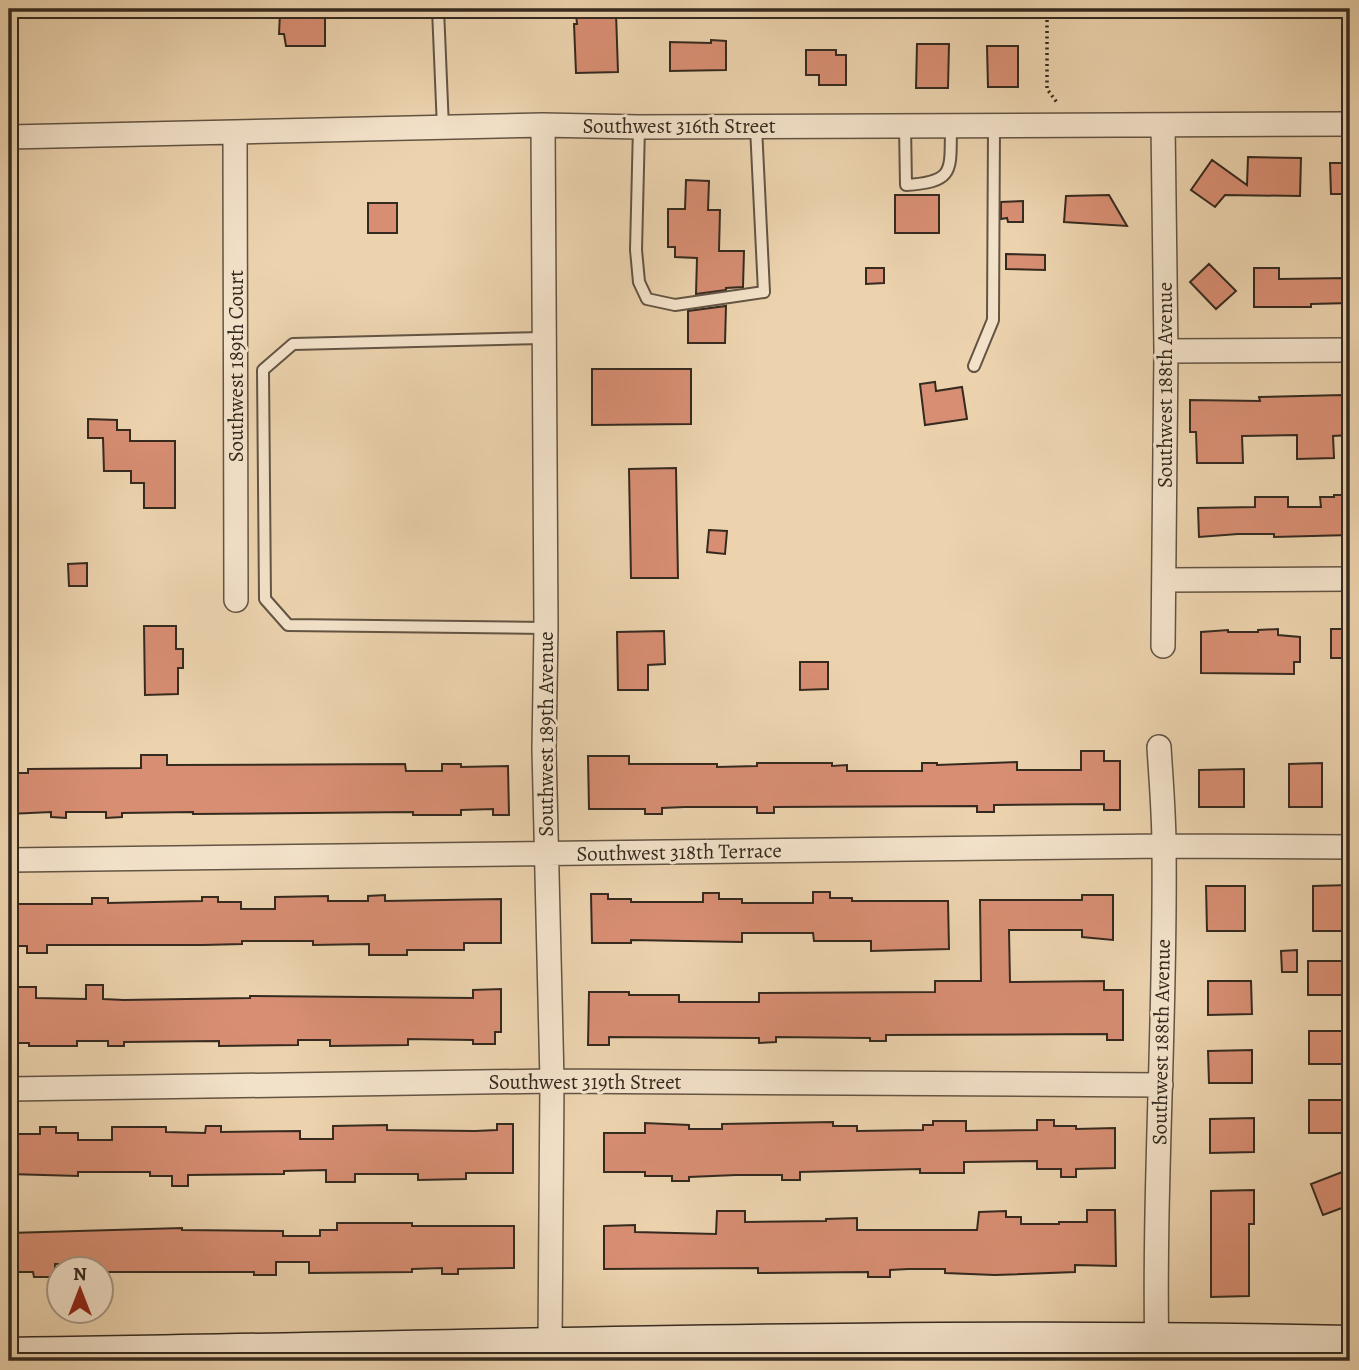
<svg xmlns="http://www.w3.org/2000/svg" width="1359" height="1370" font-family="Alegreya,serif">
	<rect width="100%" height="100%" fill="#ecd3ae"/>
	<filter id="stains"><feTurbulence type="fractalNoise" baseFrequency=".00286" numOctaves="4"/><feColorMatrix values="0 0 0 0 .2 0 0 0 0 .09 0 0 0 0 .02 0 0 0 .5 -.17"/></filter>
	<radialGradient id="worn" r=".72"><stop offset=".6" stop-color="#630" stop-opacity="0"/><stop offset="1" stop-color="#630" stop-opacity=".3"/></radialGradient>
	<path fill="#d88e73" stroke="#352a1f" stroke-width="2" d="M 284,9 L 325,9 L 325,46 L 286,46 L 284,34 L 279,34 L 280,13 L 284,13 Z
		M 616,13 L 618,72 L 576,73 L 574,24 L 577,24 L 576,14 Z
		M 711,40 L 726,41 L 726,70 L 670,71 L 670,42 L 711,43 Z
		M 917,44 L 949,44 L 948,88 L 916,88 Z
		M 987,46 L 1018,46 L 1018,87 L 988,87 Z
		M 806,50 L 836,50 L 836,55 L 846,55 L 846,85 L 819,85 L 819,75 L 806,75 Z
		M 1248,157 L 1301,158 L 1300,196 L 1225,195 L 1215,207 L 1191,190 L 1212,160 L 1247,185 Z
		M 1330,163 L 1350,163 L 1350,194 L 1331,194 Z
		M 686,180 L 709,181 L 708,210 L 720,210 L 719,251 L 744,251 L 743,287 L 726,288 L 726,290 L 696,294 L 697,258 L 675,257 L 675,247 L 668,247 L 668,209 L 685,209 Z
		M 895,195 L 939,195 L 939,233 L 895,233 Z
		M 1109,195 L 1127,226 L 1064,222 L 1066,196 Z
		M 1023,201 L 1023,222 L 1008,222 L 1007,218 L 1001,219 L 1001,202 Z
		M 368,203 L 397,203 L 397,233 L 368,233 Z
		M 1006,254 L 1045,255 L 1045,270 L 1006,269 Z
		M 1209,264 L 1236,291 L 1216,309 L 1190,282 Z
		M 866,268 L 884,268 L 884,283 L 866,284 Z
		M 1254,268 L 1279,268 L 1279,279 L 1350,278 L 1350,303 L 1311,304 L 1311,307 L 1254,307 Z
		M 726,306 L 725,343 L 688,343 L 688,311 Z
		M 592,369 L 691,369 L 691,424 L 592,425 Z
		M 935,382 L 936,391 L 962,387 L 967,419 L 925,425 L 920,384 Z
		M 1343,395 L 1343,397 L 1350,397 L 1350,435 L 1333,436 L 1334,458 L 1297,459 L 1297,435 L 1242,436 L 1243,463 L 1197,463 L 1196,432 L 1190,432 L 1190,400 L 1260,401 L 1259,397 Z
		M 88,419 L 117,420 L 117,430 L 130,430 L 130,441 L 175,441 L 175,508 L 144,508 L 144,483 L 131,483 L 131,471 L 104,471 L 103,438 L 88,438 Z
		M 676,468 L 678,578 L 631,578 L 629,469 Z
		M 1334,495 L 1350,495 L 1350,535 L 1274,537 L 1274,534 L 1238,534 L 1199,537 L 1198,508 L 1255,507 L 1255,497 L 1288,497 L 1288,507 L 1321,507 L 1320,497 L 1334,497 Z
		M 709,530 L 727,531 L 725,554 L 707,552 Z
		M 87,563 L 87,586 L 69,586 L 68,564 Z
		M 144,626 L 176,626 L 176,649 L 183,649 L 183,668 L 178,668 L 178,694 L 145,695 Z
		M 1278,629 L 1278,635 L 1300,637 L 1300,662 L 1294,662 L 1294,674 L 1201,673 L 1201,632 L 1228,630 L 1228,632 L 1258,632 L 1258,630 Z
		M 1331,629 L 1350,629 L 1350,658 L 1331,658 Z
		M 664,631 L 665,664 L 648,665 L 648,690 L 618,690 L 617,632 Z
		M 800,662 L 828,662 L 828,689 L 800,690 Z
		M 1081,751 L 1104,751 L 1104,761 L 1120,761 L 1120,810 L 1104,810 L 1104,804 L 994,805 L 994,812 L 977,812 L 977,806 L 774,807 L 774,813 L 757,813 L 757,807 L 685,807 L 662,808 L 662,814 L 645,814 L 645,809 L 589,809 L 588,756 L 629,756 L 629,764 L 717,764 L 717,767 L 757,766 L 757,763 L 832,763 L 832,766 L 847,765 L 847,771 L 922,771 L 922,763 L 937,763 L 937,765 L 1017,762 L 1017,770 L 1081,770 Z
		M 141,755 L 167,755 L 167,765 L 405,764 L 406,771 L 442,771 L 442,764 L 461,764 L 461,767 L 508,766 L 509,815 L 493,815 L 493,809 L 461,810 L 461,815 L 413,815 L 413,812 L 193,814 L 193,812 L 122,813 L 122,817 L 106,818 L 106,812 L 66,812 L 66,818 L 51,817 L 51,812 L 9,814 L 9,773 L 28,773 L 28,769 L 141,768 Z
		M 1322,763 L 1322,807 L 1289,807 L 1289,764 Z
		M 1244,769 L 1244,807 L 1199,807 L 1199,770 Z
		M 1350,885 L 1350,931 L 1313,931 L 1313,886 Z
		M 1206,886 L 1245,886 L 1245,931 L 1207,931 Z
		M 813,892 L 830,892 L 830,898 L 852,898 L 852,901 L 948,901 L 949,949 L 871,951 L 871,941 L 814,941 L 813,933 L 742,933 L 742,942 L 631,940 L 631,943 L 592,943 L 591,894 L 608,894 L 608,899 L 631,899 L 631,902 L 703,902 L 703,893 L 719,893 L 719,899 L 742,899 L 742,903 L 813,903 Z
		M 385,895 L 385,901 L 501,899 L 501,943 L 464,943 L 464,950 L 407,950 L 407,955 L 369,955 L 369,944 L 313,945 L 313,941 L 242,941 L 242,944 L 203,945 L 47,945 L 47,953 L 27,953 L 27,946 L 9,946 L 9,904 L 92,904 L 92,898 L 108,898 L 108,903 L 202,901 L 202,897 L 218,897 L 218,902 L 241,902 L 241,909 L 275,909 L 275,897 L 328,896 L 328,901 L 368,901 L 368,896 Z
		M 1082,895 L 1113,895 L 1113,940 L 1082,937 L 1082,930 L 1009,930 L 1010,982 L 1104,981 L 1104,990 L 1123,990 L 1123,1040 L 1107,1040 L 1107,1034 L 886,1035 L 886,1041 L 870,1041 L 870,1038 L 776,1037 L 776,1042 L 759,1043 L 759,1038 L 609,1037 L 609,1045 L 588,1045 L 589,992 L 629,992 L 629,995 L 679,995 L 679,1002 L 759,1002 L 759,993 L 935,992 L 935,981 L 981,981 L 980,900 L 1082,900 Z
		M 1297,950 L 1297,972 L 1282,972 L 1281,951 Z
		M 1308,961 L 1350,961 L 1350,995 L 1308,995 Z
		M 1208,981 L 1251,981 L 1252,1014 L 1208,1015 Z
		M 86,985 L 103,985 L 103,999 L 124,1000 L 250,998 L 250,996 L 473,998 L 473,990 L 501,989 L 501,1032 L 495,1032 L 495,1044 L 473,1044 L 473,1040 L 408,1039 L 408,1045 L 330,1046 L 330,1040 L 298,1040 L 298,1045 L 219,1046 L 219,1041 L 124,1042 L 124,1046 L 108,1046 L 108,1041 L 77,1041 L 77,1046 L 29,1046 L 29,1043 L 9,1043 L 9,987 L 36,987 L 36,998 L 86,999 Z
		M 1309,1031 L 1350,1031 L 1350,1064 L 1309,1064 Z
		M 1252,1050 L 1252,1083 L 1209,1083 L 1208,1051 Z
		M 1309,1100 L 1350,1100 L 1350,1133 L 1309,1133 Z
		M 1254,1118 L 1254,1152 L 1210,1153 L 1210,1119 Z
		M 1037,1120 L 1054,1120 L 1054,1126 L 1076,1126 L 1076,1129 L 1115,1128 L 1115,1168 L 1076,1169 L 1076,1177 L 1061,1177 L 1061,1169 L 1037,1169 L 1037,1161 L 966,1162 L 964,1162 L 964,1173 L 920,1173 L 920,1169 L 800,1172 L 800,1180 L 782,1180 L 782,1175 L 736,1175 L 689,1177 L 689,1181 L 672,1181 L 672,1176 L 645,1176 L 645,1172 L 604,1172 L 604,1133 L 645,1133 L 645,1123 L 689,1125 L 689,1129 L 722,1129 L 722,1124 L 833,1122 L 833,1126 L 857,1126 L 857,1131 L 923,1130 L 923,1125 L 933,1125 L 933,1121 L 966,1121 L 966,1131 L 1037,1130 Z
		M 497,1124 L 513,1124 L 513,1173 L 466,1173 L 466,1179 L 418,1180 L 418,1174 L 355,1174 L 355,1182 L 326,1182 L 326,1170 L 284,1171 L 284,1174 L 188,1175 L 188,1186 L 172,1186 L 172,1176 L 150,1176 L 150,1172 L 78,1172 L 78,1176 L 9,1174 L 9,1134 L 40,1134 L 40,1127 L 56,1127 L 56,1133 L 78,1133 L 78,1140 L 112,1140 L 112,1127 L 166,1127 L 166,1132 L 205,1133 L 206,1126 L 221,1126 L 221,1132 L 300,1131 L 300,1139 L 333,1139 L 333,1126 L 387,1125 L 387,1130 L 475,1131 L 497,1130 Z
		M 1350,1169 L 1350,1205 L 1323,1215 L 1311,1184 Z
		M 1254,1190 L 1254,1224 L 1249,1224 L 1249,1296 L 1211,1297 L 1211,1191 Z
		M 1087,1210 L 1115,1210 L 1116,1266 L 1075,1265 L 1075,1272 L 995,1275 L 945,1273 L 945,1269 L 908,1269 L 890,1270 L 890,1277 L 868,1277 L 868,1272 L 758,1273 L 758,1268 L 604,1269 L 604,1226 L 635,1225 L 635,1232 L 716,1234 L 717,1211 L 745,1211 L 745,1222 L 826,1221 L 826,1219 L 857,1218 L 857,1230 L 977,1230 L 979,1212 L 1006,1211 L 1006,1217 L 1021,1217 L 1021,1224 L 1059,1224 L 1059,1222 L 1087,1222 Z
		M 337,1223 L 412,1223 L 412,1226 L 514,1226 L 514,1268 L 458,1269 L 458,1274 L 442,1274 L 442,1268 L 412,1269 L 412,1272 L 309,1273 L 309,1262 L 276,1262 L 276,1275 L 254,1275 L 254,1272 L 102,1272 L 102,1269 L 89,1269 L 89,1264 L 55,1264 L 55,1277 L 34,1277 L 33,1272 L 9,1272 L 9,1233 L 182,1228 L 182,1230 L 283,1231 L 283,1236 L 320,1236 L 320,1230 L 337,1230 Z"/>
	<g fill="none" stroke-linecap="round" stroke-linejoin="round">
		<defs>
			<path id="lane" d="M 438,9 L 443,128
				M 905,126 L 906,185 C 956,182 950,170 951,126
				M 639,127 L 636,250 L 639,282 L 647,299 L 675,305 L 764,292 L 756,127
				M 543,338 L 293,344 L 263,370 L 265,599 L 288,625 L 546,628
				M 974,366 L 993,320 L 994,126"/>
			<path id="street" d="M 1163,125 L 1166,351 L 1163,646
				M 235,133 L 236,600
				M 9,137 L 543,125 L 639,127 L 1350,124
				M 1166,351 L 1350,350
				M 1164,580 L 1350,579
				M 9,860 L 1164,846 L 1350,847
				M 9,1089 L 552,1081 L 1161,1085
				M 541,1361 L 550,1343 L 552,1081 L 544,749 L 546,628 L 543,125
				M 1157,1361 C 1153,1190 1166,1019 1164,847 C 1164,814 1161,780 1159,747"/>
			<path id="secondary" d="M 9,1354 C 456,1348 903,1332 1350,1342"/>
		</defs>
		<use href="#lane" stroke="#635443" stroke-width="14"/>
		<use href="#street" stroke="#635443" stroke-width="26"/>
		<use href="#secondary" stroke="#352a1f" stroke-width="35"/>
		<path stroke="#352a1f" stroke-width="3.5" stroke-dasharray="2 3.5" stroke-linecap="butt" d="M 1047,9 L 1047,89 L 1058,104"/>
		<use href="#lane" stroke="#f3e2ca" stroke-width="10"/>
		<use href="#street" stroke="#f3e2ca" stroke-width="23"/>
		<use href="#secondary" stroke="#f3e2ca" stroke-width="32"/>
	</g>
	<g text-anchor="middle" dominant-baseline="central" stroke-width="6" stroke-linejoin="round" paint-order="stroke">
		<g font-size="21" fill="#352a1f" stroke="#f3e2ca">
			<text x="679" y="126">Southwest 316th Street</text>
			<text transform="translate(236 366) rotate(-90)">Southwest 189th Court</text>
			<text transform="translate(1165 385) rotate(-90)">Southwest 188th Avenue</text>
			<text transform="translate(546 734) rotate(-90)">Southwest 189th Avenue</text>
			<text transform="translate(679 852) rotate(-1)">Southwest 318th Terrace</text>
			<text transform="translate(1161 1042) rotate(-89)">Southwest 188th Avenue</text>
			<text x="585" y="1082">Southwest 319th Street</text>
		</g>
	</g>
	<rect width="1359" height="1370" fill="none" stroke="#ecd3ae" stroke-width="35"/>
	<rect x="10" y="10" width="1338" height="1349" fill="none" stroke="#352a1f" stroke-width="3.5"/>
	<rect x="18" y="18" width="1324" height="1335" fill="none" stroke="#352a1f" stroke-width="2"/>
	<g transform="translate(80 1290)"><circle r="33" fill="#f3e2ca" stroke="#a79886" stroke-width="2"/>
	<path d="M0-5L12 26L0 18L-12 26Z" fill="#8f2418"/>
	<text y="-10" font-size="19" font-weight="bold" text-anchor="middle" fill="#352a1f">N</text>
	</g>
	<rect width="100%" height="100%" filter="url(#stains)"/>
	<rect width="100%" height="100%" fill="url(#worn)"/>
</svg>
